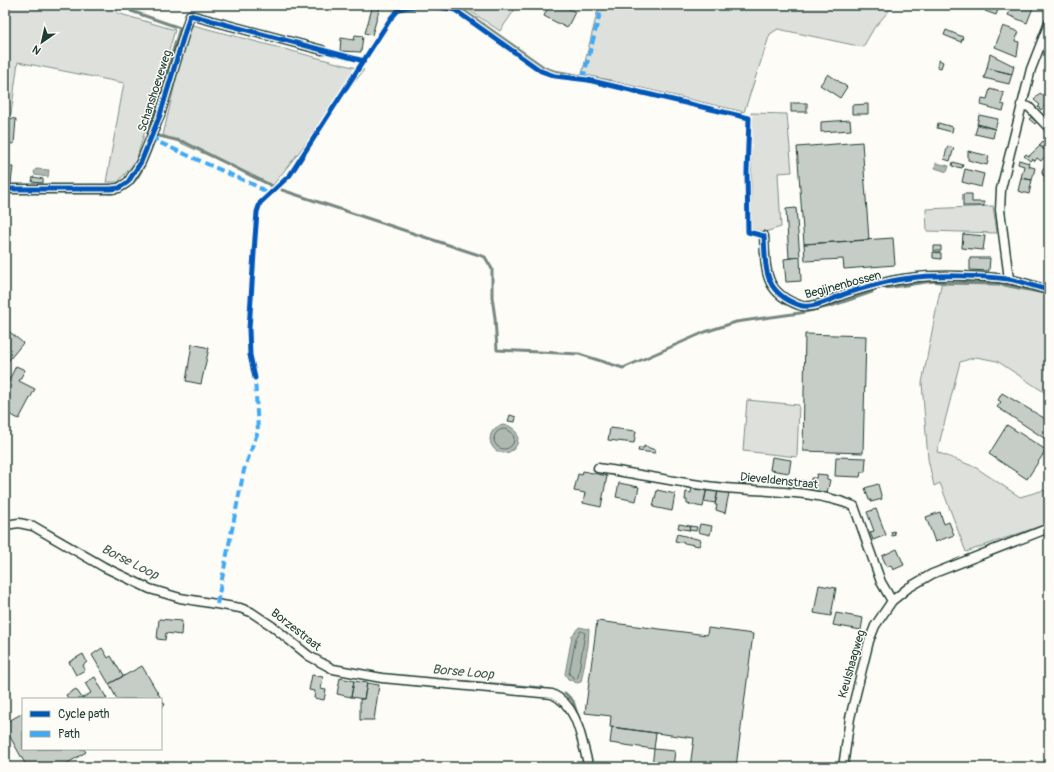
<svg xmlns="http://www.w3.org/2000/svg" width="1054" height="772" font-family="Pangolin,sans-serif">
	<rect width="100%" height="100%" fill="#fdfcf7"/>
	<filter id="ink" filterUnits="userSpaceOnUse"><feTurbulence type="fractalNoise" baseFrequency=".025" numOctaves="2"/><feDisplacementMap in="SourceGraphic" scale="8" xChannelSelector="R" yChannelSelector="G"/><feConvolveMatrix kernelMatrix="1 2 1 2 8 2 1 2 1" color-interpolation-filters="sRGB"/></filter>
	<g filter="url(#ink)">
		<path fill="#dde0db" stroke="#7e8e88" d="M 5,5 L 117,5 L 117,13 L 175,30 L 136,161 L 118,182 L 106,182 L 124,83 L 18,62 L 11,114 L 5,114 Z
			M 461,5 L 518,5 L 500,31 Z
			M 599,5 L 894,5 L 874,28 L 863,47 L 778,29 L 770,34 L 744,112 L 582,74 Z
			M 189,24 L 364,70 L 273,185 L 163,135 Z
			M 751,113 L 787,114 L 792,172 L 778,173 L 781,227 L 765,232 L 751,229 Z
			M 993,206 L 997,233 L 927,231 L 926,209 Z
			M 942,280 L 1006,284 L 1049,294 L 1049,403 L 1044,392 L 997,361 L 976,357 L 960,362 L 937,452 L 975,467 L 1020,497 L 1044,490 L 1049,498 L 1049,523 L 966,552 L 940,483 L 934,486 L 928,459 L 922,383 Z
			M 747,400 L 799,405 L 797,457 L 743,451 Z"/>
		<path fill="#aeb8b1" stroke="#75877f" d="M 936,163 L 949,166 L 947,172 L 935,168 Z
			M 36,169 L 49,170 L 48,177 L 35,175 L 34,172 Z
			M490 439a14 14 0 1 1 28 0a14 14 0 1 1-28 0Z
			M 579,627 L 589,629 L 588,646 L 581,682 L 577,683 L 568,679 L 565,674 L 572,636 Z"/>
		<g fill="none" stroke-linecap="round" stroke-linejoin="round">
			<path stroke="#586e66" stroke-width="1" d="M494 439a10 10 0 1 1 20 0a10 10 0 1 1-20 0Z
				M 581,631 L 585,633 L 578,677 L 576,679 L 569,674 L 576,638 Z"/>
			<path stroke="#75877f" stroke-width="3" d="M 132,5 L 131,11 L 180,28 L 148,133
				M 456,5 L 545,68 L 554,71 L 610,81
				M 155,135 L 184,142 L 272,186
				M 282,190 L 485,257 L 492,269 L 492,297 L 495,318 L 497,350 L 579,354 L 623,368 L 705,332 L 736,322 L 800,313 L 831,306 L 872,292
				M 109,193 C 136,193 145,164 153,143
				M 886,288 L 933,281 L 946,283 L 999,284 L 1049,294
				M 46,529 L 114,568
				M 457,681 L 543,688
				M 565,693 L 573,701 L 578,717"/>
		</g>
		<path fill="#c6cdc7" stroke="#1f3d34" d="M 200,5 L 215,5 L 215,8 Z
			M 373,5 L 380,7 L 372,35 L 365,33 Z
			M 549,5 L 562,5 L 575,12 L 567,28 L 544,16 Z
			M 1017,5 L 1034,5 L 1027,23 L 1008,15 L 1012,6 L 1016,8 Z
			M 988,6 L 998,10 L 996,15 L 985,11 Z
			M 1003,26 L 1019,32 L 1015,41 L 1019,42 L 1017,56 L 995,47 Z
			M 946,30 L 963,37 L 961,42 L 944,35 Z
			M 355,35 L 363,36 L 361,52 L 340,51 L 341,38 L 354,40 Z
			M 990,54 L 1014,66 L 1012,74 L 987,68 Z
			M 939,60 L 943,62 L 941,68 L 937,67 Z
			M 1049,62 L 1049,71 L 1045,70 Z
			M 987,68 L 1012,74 L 1009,84 L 984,78 Z
			M 828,74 L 847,87 L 840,98 L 820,85 Z
			M 990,89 L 1004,93 L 1001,104 L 1005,105 L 1003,111 L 981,105 L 982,98 L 987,99 Z
			M 1040,93 L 1046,98 L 1045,100 L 1048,103 L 1041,110 L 1038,107 L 1040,105 L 1034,100 Z
			M 1049,101 L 1049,116 L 1044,112 L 1047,109 L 1044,106 Z
			M 791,103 L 807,103 L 807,112 L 791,112 Z
			M 868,104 L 868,114 L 852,114 L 852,105 Z
			M 979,115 L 998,119 L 995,129 L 977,125 Z
			M 1031,117 L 1037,122 L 1035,124 L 1029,119 Z
			M 5,118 L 16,119 L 14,144 L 5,143 Z
			M 850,120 L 851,130 L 821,132 L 821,122 Z
			M 938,123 L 953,127 L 952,132 L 937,128 Z
			M 978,124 L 995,129 L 993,138 L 975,134 Z
			M 1044,140 L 1047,142 L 1049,140 L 1048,153 L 1039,145 Z
			M 862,142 L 869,240 L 804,244 L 797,147 Z
			M 948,146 L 954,148 L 950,161 L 944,159 Z
			M 1040,146 L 1048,153 L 1041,161 L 1037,158 L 1035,161 L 1032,159 L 1030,161 L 1024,156 L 1026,154 L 1029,156 Z
			M 968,151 L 989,156 L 987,165 L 968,160 Z
			M 1019,160 L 1029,163 L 1028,166 L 1035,168 L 1032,180 L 1021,178 L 1024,166 L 1018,164 Z
			M 953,162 L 963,165 L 962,168 L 952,166 Z
			M 5,167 L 13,167 L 11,183 L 5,183 Z
			M 965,169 L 984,174 L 981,187 L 962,182 Z
			M 33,177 L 43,179 L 43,183 L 32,182 Z
			M 1047,177 L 1049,179 L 1049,185 L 1044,181 Z
			M 1021,178 L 1032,180 L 1029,194 L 1018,191 Z
			M 963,194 L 972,194 L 972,202 L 984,202 L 984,206 L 963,206 Z
			M 796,208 L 800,257 L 789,258 L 786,209 Z
			M 963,234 L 985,236 L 983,250 L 962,248 Z
			M 893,238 L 895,265 L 844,269 L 843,259 L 805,261 L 804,244 Z
			M 1047,244 L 1049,244 L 1049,253 L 1046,252 Z
			M 934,246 L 941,246 L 941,251 L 934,251 Z
			M 933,252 L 941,253 L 941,259 L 933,258 Z
			M 800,257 L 801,281 L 786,282 L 784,259 Z
			M 970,258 L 990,258 L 989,271 L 970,270 Z
			M 5,328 L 23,343 L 5,365 Z
			M 805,334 L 866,336 L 863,453 L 803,451 Z
			M 192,344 L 209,348 L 201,384 L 186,381 Z
			M 16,366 L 25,370 L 19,381 L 35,389 L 19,419 L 5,412 L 5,388 Z
			M 1002,393 L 1049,421 L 1049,445 L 1046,444 L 1047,440 L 997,407 L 1001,402 L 998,400 Z
			M 510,415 L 516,417 L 515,422 L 508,421 Z
			M 1007,425 L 1046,450 L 1027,479 L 989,454 Z
			M 610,428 L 636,431 L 634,443 L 608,440 Z
			M 644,446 L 655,450 L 655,453 L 638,451 L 639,448 L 644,448 Z
			M 772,457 L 791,460 L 789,473 L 770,470 Z
			M 836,457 L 866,458 L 865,472 L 861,472 L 860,477 L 835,476 Z
			M 583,471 L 607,476 L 601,507 L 583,503 L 585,493 L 574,491 L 578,474 L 582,475 Z
			M 817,474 L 827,475 L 827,479 L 830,480 L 827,493 L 789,487 L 790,479 L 811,482 L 811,478 L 816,478 Z
			M 1049,475 L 1049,484 L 1045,482 Z
			M 619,483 L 639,487 L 636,501 L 616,497 Z
			M 878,484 L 882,499 L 871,502 L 871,500 L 869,500 L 865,488 Z
			M 692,485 L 707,488 L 703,507 L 687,504 L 687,500 L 685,500 L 686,492 L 691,493 Z
			M 707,488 L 718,491 L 715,503 L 704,501 Z
			M 657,490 L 675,494 L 672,511 L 653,507 Z
			M 718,491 L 729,493 L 725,513 L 716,510 L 717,505 L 715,505 Z
			M 876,509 L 886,535 L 873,540 L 870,532 L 874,531 L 867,512 Z
			M 940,512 L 944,524 L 949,522 L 954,535 L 935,542 L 926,517 Z
			M 679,524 L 690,526 L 689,530 L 678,528 Z
			M 700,524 L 712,526 L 710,535 L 698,532 Z
			M 690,526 L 697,527 L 696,531 L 689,530 Z
			M 894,531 L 895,535 L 892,536 L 891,532 Z
			M 677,534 L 701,540 L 699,546 L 675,541 Z
			M 897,549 L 904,565 L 893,570 L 891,565 L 887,567 L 882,556 Z
			M 819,585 L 836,588 L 831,616 L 814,613 Z
			M 836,613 L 863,618 L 861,630 L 833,625 Z
			M 159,619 L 182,621 L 181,635 L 166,633 L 165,640 L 157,639 Z
			M 597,621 L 707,635 L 708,628 L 753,634 L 736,767 L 690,767 L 694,738 L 610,727 L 611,716 L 585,713 Z
			M 102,648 L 108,658 L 111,656 L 123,676 L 109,684 L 92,655 Z
			M 83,654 L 87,662 L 83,665 L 85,670 L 76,675 L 69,662 Z
			M 142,666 L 165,705 L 161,707 L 161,699 L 117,699 L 109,684 Z
			M 312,675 L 323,677 L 321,689 L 326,690 L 324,700 L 314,698 L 315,691 L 309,690 Z
			M 95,677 L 107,699 L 68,699 L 66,695 L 76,689 L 82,698 L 91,693 L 85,683 Z
			M 340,678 L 354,681 L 351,697 L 337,694 Z
			M 354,681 L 367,683 L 364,699 L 351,697 Z
			M 367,683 L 379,685 L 374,720 L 360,720 L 360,699 L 364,699 Z
			M 23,713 L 23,749 L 84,749 L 86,752 L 61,767 L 27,767 L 5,728 L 5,723 Z
			M 612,727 L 656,733 L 654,749 L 610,743 Z
			M 654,749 L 675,751 L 673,767 L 652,766 Z"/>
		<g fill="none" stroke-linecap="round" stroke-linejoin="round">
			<defs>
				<path id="minor" d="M 1021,105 L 1029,107 L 1049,128
					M 1047,172 L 1049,170
					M 5,189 L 111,189 L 119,188 L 128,182 L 141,162 L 160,115 L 190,15 L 322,50
					M 764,236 C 766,269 763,292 799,305 C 813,311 838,295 851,292 C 870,286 891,280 910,278 C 936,274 982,276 1008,279 C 1021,281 1035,287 1049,290
					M 1009,279 L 1000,210 L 1001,189 L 1031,69 L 1049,23
					M 598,468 C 640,474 683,484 725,488 C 769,492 813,490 854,506 L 881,582 L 892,601
					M 5,525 L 19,523 L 33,526 L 104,567 L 150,589 L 180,598 L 240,608 L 251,612 L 272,626 L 309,656 L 333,669 L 382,678 L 552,694 C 579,706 581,741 589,767
					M 843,767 L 850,718 L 869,641 L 875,626 L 892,601 L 908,588 L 932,574 L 1049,528"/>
			</defs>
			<use href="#minor" stroke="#1f3d34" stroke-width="11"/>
			<use href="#minor" stroke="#fdfcf7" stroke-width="8"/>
			<path stroke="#3fa9f5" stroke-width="4" stroke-dasharray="8 4" stroke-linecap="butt" d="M 583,79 L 602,5
				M 152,135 L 158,142 L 254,185 L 269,193
				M 217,604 L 244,470 L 258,431 L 255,378"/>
			<defs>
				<path id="cycleway" d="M 5,189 L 111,189 L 119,188 L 128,182 L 141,162 L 160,115 L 190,15 L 364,61
					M 255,378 L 250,355 L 249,329 L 255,238 L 257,212 L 260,203 L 290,175 L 391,18 C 394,15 397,11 400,9 C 413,4 443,7 455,10 L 541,71 L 555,76 L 588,80 L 749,118 L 747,172 L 748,232 L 764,236 C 766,269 763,292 799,305 C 813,311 838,295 851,292 C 870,286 891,280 910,278 C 936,274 982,276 1008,279 C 1021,281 1035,287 1049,290"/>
			</defs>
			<use href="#cycleway" stroke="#fdfcf7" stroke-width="8"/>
			<use href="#cycleway" stroke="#0057b8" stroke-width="5"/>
		</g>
	</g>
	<g text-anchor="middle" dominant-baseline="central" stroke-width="3" stroke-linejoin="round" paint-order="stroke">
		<g font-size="12" fill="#1f3d34" stroke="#fdfcf7">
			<text transform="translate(155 91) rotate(-72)">Schanshoeveweg</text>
			<text transform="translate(843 285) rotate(-15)">Begijnenbossen</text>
			<text transform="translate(779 481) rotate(6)">Dieveldenstraat</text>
			<text transform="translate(296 630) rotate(38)">Borzestraat</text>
			<text transform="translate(852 664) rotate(-74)">Keulshaagweg</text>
		</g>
		<g font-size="13" font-style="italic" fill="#435c53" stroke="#fdfcf7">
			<text transform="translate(130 562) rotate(27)">Borse Loop</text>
			<text transform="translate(463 672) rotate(5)">Borse Loop</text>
		</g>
	</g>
	<rect width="1054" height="772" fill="none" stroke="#fdfcf7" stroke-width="20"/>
	<rect x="10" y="10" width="1034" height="752" fill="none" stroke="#1f3d34" stroke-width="1.5" filter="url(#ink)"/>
	<rect x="22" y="698" width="140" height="52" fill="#fdfcf7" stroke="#a4b0a9"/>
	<rect x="30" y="711" width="20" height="6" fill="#0057b8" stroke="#a4b0a9"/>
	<text x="58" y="718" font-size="12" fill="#1f3d34">Cycle path</text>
	<rect x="30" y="731" width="20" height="6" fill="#3fa9f5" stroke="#a4b0a9"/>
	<text x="58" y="738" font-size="12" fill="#1f3d34">Path</text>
	<g transform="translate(42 42) rotate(214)" stroke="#fdfcf7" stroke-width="3" paint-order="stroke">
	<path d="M0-3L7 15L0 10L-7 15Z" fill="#1f3d34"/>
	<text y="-6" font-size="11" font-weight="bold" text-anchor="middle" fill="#1f3d34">N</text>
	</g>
</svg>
